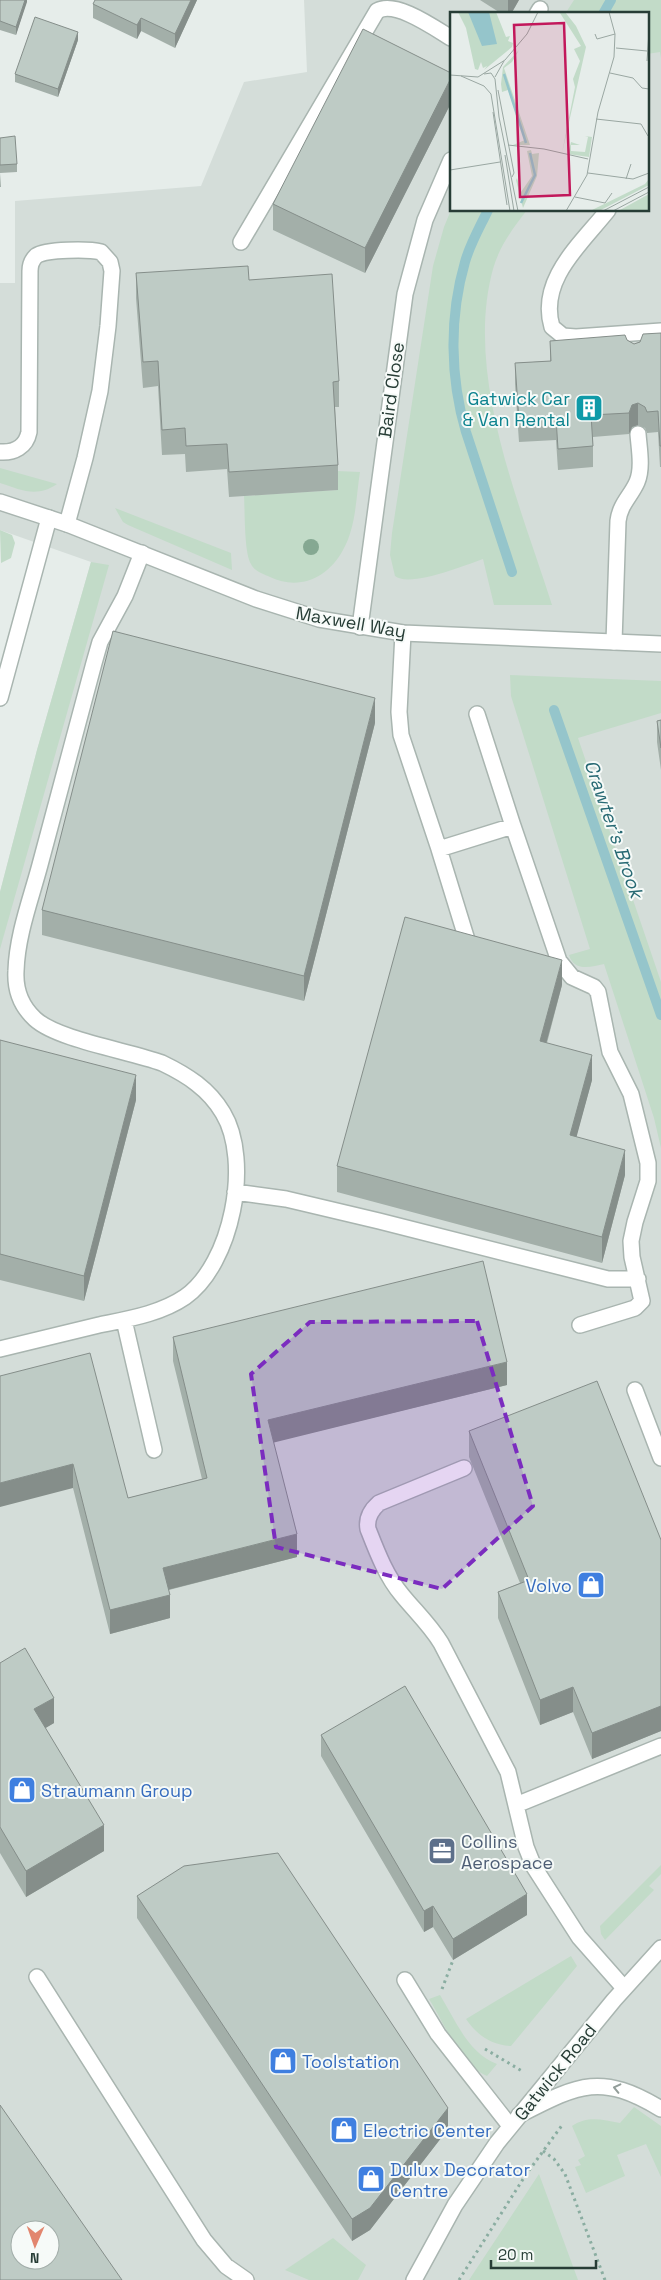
<svg xmlns="http://www.w3.org/2000/svg" width="661" height="2280" font-family="'Space Grotesk',sans-serif">
	<rect width="100%" height="100%" fill="#e6edea"/>
	<path fill="#d4ddd9" fill-rule="evenodd" d="M 304,0 L 661,0 L 661,2280 L 0,2280 L 0,892 L 37,750 L 91,562 L 0,530 L 0,283 L 15,283 L 15,201 L 201,186 L 244,82 L 307,72 ZM 451,14 L 647,14 L 647,210 L 451,210 ZM 20,2230 L 50,2230 L 50,2260 L 20,2260 Z"/>
	<path fill="#c2dbc8" d="M 574,0 L 661,0 L 661,58 L 660,52 L 647,54 L 647,14 L 565,14 Z
		M 451,210 L 527,210 C 513,228 499,247 493,269 C 464,375 520,504 552,605 L 494,605 L 483,559 C 466,565 409,588 395,576 L 390,555 L 392,533 L 433,266 L 444,227 Z
		M 0,468 L 57,484 C 37,498 21,490 0,483 Z
		M 337,471 L 360,472 C 356,497 356,528 343,550 C 328,578 299,591 270,577 C 263,574 254,571 251,564 C 244,553 245,511 244,496 L 338,490 Z
		M 115,508 L 231,553 L 232,570 L 128,525 L 123,522 Z
		M 0,530 L 12,535 L 15,543 L 11,558 L 1,563 Z
		M 91,562 L 109,565 L 0,949 L 0,892 L 37,750 Z
		M 510,675 L 661,681 L 661,713 L 578,738 L 661,982 L 661,1148 L 654,1118 L 604,964 C 591,967 574,972 569,955 L 590,949 L 511,696 Z
		M 661,1865 L 661,1874 L 649,1886 L 654,1890 L 605,1940 L 601,1934 L 600,1926 Z
		M 571,1956 L 577,1966 L 511,2046 C 491,2045 477,2035 466,2019 Z
		M 440,1995 C 456,2021 468,2053 497,2064 L 487,2076 C 461,2065 444,2023 429,1999 Z
		M 634,2107 L 661,2126 L 661,2177 L 646,2144 L 617,2155 L 625,2176 L 586,2193 L 575,2167 L 581,2165 L 578,2160 L 585,2156 L 572,2126 C 588,2115 603,2120 620,2123 Z
		M 539,2174 L 578,2280 L 469,2280 Z
		M 333,2238 L 366,2265 L 358,2280 L 309,2280 L 285,2270 Z"/>
	<g fill="none" stroke-linecap="round" stroke-linejoin="round">
		<path stroke="#95c5cb" stroke-width="10" d="M 603,14 L 611,0
			M 488,210 C 480,227 470,244 465,262 C 449,317 450,378 466,432 L 512,572
			M 554,710 L 661,1015"/>
		<defs>
			<path id="service" d="M 537,14 L 540,9
				M 608,210 C 581,244 538,280 552,327 L 563,336 L 576,337 L 661,331
				M 241,242 L 377,11 C 395,0 433,27 451,38
				M 0,452 C 14,453 26,447 29,432 L 30,271 C 30,265 32,260 36,256 C 46,249 89,249 101,252 L 110,262 L 112,271 L 108,326 L 100,391 L 85,458 L 67,524
				M 360,627 L 405,294 L 425,220 L 451,160
				M 403,633 L 399,712 L 401,735 L 439,849 L 513,826 L 559,961 L 572,977 L 594,987 L 598,992 L 610,1052 L 631,1094 L 648,1163 L 648,1181 L 635,1222 L 631,1241 L 632,1257 L 642,1301 L 635,1308 L 580,1325
				M 614,642 L 618,521 C 620,504 631,496 637,482 C 643,468 639,448 638,434
				M 0,698 L 49,518
				M 477,714 L 513,826
				M 439,849 L 467,940
				M 235,1192 L 286,1199 L 379,1221 L 608,1279 L 638,1279
				M 124,1320 L 154,1450
				M 0,1349 C 33,1341 66,1333 99,1325 C 128,1319 160,1314 185,1297 C 232,1264 252,1161 223,1113 C 209,1089 187,1075 162,1063 C 130,1051 58,1040 35,1019 C 21,1006 15,989 16,971 C 17,934 32,896 41,861 C 59,795 76,729 94,663 L 100,642 L 125,596 L 142,553
				M 635,1390 L 661,1458
				M 464,1468 L 379,1503 C 371,1510 366,1518 368,1529 C 377,1552 386,1576 402,1595 C 415,1611 430,1625 441,1643 L 508,1772 L 526,1847 L 534,1867 L 579,1937 L 624,1988
				M 516,1805 L 661,1746
				M 37,1977 L 204,2240 L 226,2266 L 246,2280
				M 405,1980 L 438,2034 L 510,2126
				M 519,2115 C 578,2085 600,2072 661,2109"/>
			<path id="minor" d="M 0,502 L 67,524 L 256,599 L 319,619 L 403,633 L 661,644"/>
			<path id="tertiary" d="M 414,2280 L 455,2205 L 497,2143 L 614,2000 L 661,1948"/>
		</defs>
		<use href="#service" stroke="#a9b5b0" stroke-width="18"/>
		<use href="#minor" stroke="#a9b5b0" stroke-width="18"/>
		<use href="#tertiary" stroke="#a9b5b0" stroke-width="18"/>
		<path stroke="#8aada1" stroke-width="3" stroke-dasharray="2.5 4" stroke-linecap="butt" d="M 442,1989 L 453,1960
			M 485,2049 L 522,2071
			M 543,2151 L 554,2159 L 565,2174 L 605,2280
			M 459,2280 L 525,2176 L 563,2124"/>
		<use href="#service" stroke="#fff" stroke-width="15"/>
		<use href="#minor" stroke="#fff" stroke-width="15"/>
		<use href="#tertiary" stroke="#fff" stroke-width="15"/>
	</g>
	<circle fill="#85a892" cx="311" cy="547" r="8"/>
	<path fill="#a3afa9" d="M 0,0 L 27,0 L 16,35 L 0,30 Z
		M 197,0 L 175,48 L 141,31 L 137,39 L 93,18 L 93,4 Z
		M 480,0 L 519,0 L 511,14 L 502,14 Z
		M 78,40 L 58,97 L 15,82 L 15,74 Z
		M 451,73 L 451,103 L 365,273 L 273,230 L 273,204 Z
		M 0,138 L 17,164 L 17,172 L 0,173 L 1,187 L 0,187 Z
		M 136,273 L 249,280 L 339,381 L 339,407 L 335,407 L 338,465 L 338,490 L 229,497 L 227,469 L 186,472 L 185,454 L 162,455 L 158,386 L 143,388 L 136,298 Z
		M 661,333 L 661,467 L 660,467 L 658,432 L 647,433 L 645,428 L 638,425 L 632,427 L 629,434 L 593,437 L 593,467 L 558,470 L 556,440 L 519,442 L 515,384 L 515,363 L 550,361 L 550,341 L 627,340 L 634,344 Z
		M 661,720 L 661,770 L 657,742 L 657,721 Z
		M 375,723 L 304,1001 L 42,935 L 42,910 Z
		M 562,985 L 547,1043 L 592,1080 L 576,1137 L 625,1175 L 602,1263 L 337,1192 L 337,1166 Z
		M 0,1040 L 136,1100 L 84,1301 L 0,1280 Z
		M 173,1337 L 507,1385 L 273,1442 L 297,1557 L 169,1590 L 170,1618 L 110,1634 L 73,1488 L 0,1376 L 128,1498 L 202,1479 L 173,1361 Z
		M 469,1431 L 661,1540 L 661,1731 L 592,1759 L 573,1712 L 540,1725 L 498,1618 L 498,1592 L 520,1583 L 469,1457 Z
		M 0,1663 L 54,1723 L 45,1728 L 104,1851 L 26,1897 L 0,1853 Z
		M 321,1735 L 527,1915 L 453,1960 L 433,1927 L 424,1932 L 321,1756 Z
		M 137,1896 L 448,2129 L 370,2230 L 352,2241 L 137,1918 Z"/>
	<path fill="#858e8a" d="M 25,0 L 27,0 L 27,2 L 16,35 L 16,27 Z
		M 191,0 L 197,0 L 175,48 L 175,34 Z
		M 508,0 L 519,0 L 511,14 L 508,14 Z
		M 141,18 L 141,31 L 137,39 L 137,25 Z
		M 78,32 L 78,40 L 58,97 L 58,89 Z
		M 451,78 L 451,103 L 365,273 L 365,248 Z
		M 638,403 L 638,425 L 632,427 L 629,434 L 629,413 L 632,405 Z
		M 375,698 L 375,723 L 304,1001 L 304,976 Z
		M 562,960 L 562,985 L 540,1066 L 540,1041 Z
		M 592,1055 L 592,1080 L 570,1161 L 570,1135 Z
		M 136,1075 L 136,1100 L 84,1301 L 84,1276 Z
		M 625,1150 L 625,1175 L 602,1263 L 602,1237 Z
		M 507,1362 L 507,1385 L 268,1444 L 268,1420 Z
		M 73,1464 L 73,1488 L 0,1507 L 0,1483 Z
		M 297,1534 L 297,1557 L 163,1591 L 163,1568 Z
		M 170,1595 L 170,1618 L 110,1634 L 110,1610 Z
		M 573,1687 L 573,1712 L 540,1725 L 540,1700 Z
		M 54,1698 L 54,1723 L 34,1735 L 34,1709 Z
		M 661,1706 L 661,1731 L 592,1759 L 592,1733 Z
		M 104,1825 L 104,1851 L 26,1897 L 26,1871 Z
		M 527,1894 L 527,1915 L 453,1960 L 453,1939 Z
		M 433,1906 L 433,1927 L 424,1932 L 424,1911 Z
		M 448,2108 L 448,2129 L 370,2230 L 352,2241 L 352,2219 Z"/>
	<path fill="#becbc5" stroke="#858e8a" fill-rule="evenodd" d="M 0,0 L 25,0 L 16,27 L 0,21 Z
		M 95,0 L 191,0 L 175,34 L 141,18 L 137,25 L 93,4 Z
		M 35,17 L 78,32 L 58,89 L 15,74 Z
		M 363,29 L 451,73 L 451,78 L 365,248 L 273,204 Z
		M 15,136 L 17,164 L 0,165 L 0,138 Z
		M 248,266 L 249,280 L 332,274 L 339,381 L 333,382 L 338,465 L 229,472 L 227,444 L 186,446 L 185,428 L 162,430 L 158,361 L 143,362 L 136,273 Z
		M 661,333 L 661,446 L 660,446 L 658,411 L 647,412 L 645,407 L 638,403 L 632,405 L 629,413 L 591,415 L 593,446 L 558,449 L 556,418 L 519,421 L 515,363 L 551,361 L 550,341 L 625,335 L 627,340 L 634,344 L 640,342 L 643,334 Z
		M 113,631 L 375,698 L 304,976 L 42,910 Z
		M 661,720 L 661,748 L 657,721 Z
		M 405,917 L 562,960 L 540,1041 L 592,1055 L 570,1135 L 625,1150 L 602,1237 L 337,1166 Z
		M 0,1040 L 136,1075 L 84,1276 L 0,1254 Z
		M 483,1261 L 507,1362 L 268,1420 L 297,1534 L 163,1568 L 170,1595 L 110,1610 L 73,1464 L 0,1483 L 0,1376 L 90,1353 L 128,1498 L 207,1478 L 173,1337 Z
		M 597,1381 L 661,1540 L 661,1706 L 592,1733 L 573,1687 L 540,1700 L 498,1592 L 529,1580 L 469,1431 Z
		M 25,1648 L 54,1698 L 34,1709 L 104,1825 L 26,1871 L 0,1827 L 0,1663 Z
		M 405,1686 L 527,1894 L 453,1939 L 433,1906 L 424,1911 L 321,1735 Z
		M 278,1853 L 448,2108 L 370,2208 L 352,2219 L 137,1896 L 184,1866 Z
		M 0,2105 L 122,2280 L 0,2280 ZM 20,2230 L 50,2230 L 50,2260 L 20,2260 Z"/>
	<defs><path id="oneway-chevron" d="M-2-3.5L2.5 0L-2 3.5" fill="none" stroke-width="1.6" stroke-linecap="round" stroke-linejoin="round" transform="scale(1.25)"/></defs>
	<use stroke="#939e9a" href="#oneway-chevron" transform="translate(617 2088) rotate(-167)"/>
	<path fill="#7b2cbf" fill-opacity="0.2" stroke="#7b2cbf" stroke-width="4" stroke-dasharray="10 6" stroke-linejoin="round" d="M 477,1321 L 533,1506 L 442,1589 L 276,1547 L 251,1374 L 310,1322 Z"/>
	<defs>
		<symbol id="building-square" viewBox="-11 -11 22 22"><rect x="-9" y="-9" width="18" height="18" rx="4" fill="#0f9aa8" stroke="#f6faf8"/><path d="M-4-6H4V6H1V3H-1V6H-4ZM-2.5-4.3h1.7v1.8h-1.7ZM.8-4.3h1.7v1.8H.8ZM-2.5-1h1.7V.8h-1.7ZM.8-1h1.7V.8H.8Z" fill="#fff"/></symbol>
		<symbol id="shop-square" viewBox="-11 -11 22 22"><rect x="-9" y="-9" width="18" height="18" rx="4" fill="#3f7fe0" stroke="#f6faf8"/><path d="M-5-2.5h2.3a2.7 3.5 0 0 1 5.4 0H5L5.5 6h-11ZM-1.5-2.5h3a1.5 2.3 0 0 0-3 0Z" fill="#fff"/></symbol>
		<symbol id="office-square" viewBox="-11 -11 22 22"><rect x="-9" y="-9" width="18" height="18" rx="4" fill="#5c6f8a" stroke="#f6faf8"/><path d="M-6-3h4V-5.5h4V-3h4V5H-6ZM-1-4.5V-3h2v-1.5ZM-6 0V1H6V0Z" fill="#fff"/></symbol>
	</defs>
	<g fill-rule="evenodd">
		<use href="#building-square" x="573" y="392" width="32" height="32"/>
		<use href="#shop-square" x="575" y="1569" width="32" height="32"/>
		<use href="#shop-square" x="6" y="1774" width="32" height="32"/>
		<use href="#office-square" x="426" y="1835" width="32" height="32"/>
		<use href="#shop-square" x="267" y="2045" width="32" height="32"/>
		<use href="#shop-square" x="328" y="2114" width="32" height="32"/>
		<use href="#shop-square" x="355" y="2163" width="32" height="32"/>
	</g>
	<g text-anchor="middle" dominant-baseline="central" stroke-width="4" stroke-linejoin="round" paint-order="stroke">
		<g font-size="18" fill="#273d36" stroke="#f6faf8">
			<text transform="translate(391 390) rotate(-82)">Baird Close</text>
			<text transform="translate(351 622) rotate(10)">Maxwell Way</text>
			<text transform="translate(555 2072) rotate(-51)">Gatwick Road</text>
		</g>
		<g font-size="18" fill="#0d838f" stroke="#f6faf8" text-anchor="end">
			<text x="570" y="398">Gatwick Car<tspan x="570" dy="21">&amp; Van Rental</tspan></text>
		</g>
		<g font-size="18" fill="#366cbe" stroke="#f6faf8" text-anchor="start">
			<text x="572" y="1585" text-anchor="end">Volvo</text>
			<text x="41" y="1790">Straumann Group</text>
			<text x="302" y="2061">Toolstation</text>
			<text x="363" y="2130">Electric Center</text>
			<text x="390" y="2169">Dulux Decorator<tspan x="390" dy="21">Centre</tspan></text>
		</g>
		<g font-size="18" fill="#4e5e75" stroke="#f6faf8" text-anchor="start">
			<text x="461" y="1841">Collins<tspan x="461" dy="21">Aerospace</tspan></text>
		</g>
		<g font-size="19" font-style="italic" fill="#276973" stroke="#f6faf8">
			<text transform="translate(614 829) rotate(71)">Crawter's Brook</text>
		</g>
	</g>
	<g transform="translate(450 12)">
		<rect width="199" height="199" fill="#e6edea"/>
		<path d="M 8,0 L 46,0 L 56,25 L 60,24 L 58,29 L 63,31 L 62,35 L 34,58 L 37,54 L 33,56 L 31,50 L 28,58 L 25,57 L 16,16 ZM 115,0 L 126,14 L 136,35 L 112,141 L 125,75 L 123,67 L 130,49 L 124,37 L 131,34 L 110,1 ZM 69,38 L 62,50 L 54,56 L 80,133 L 63,133 L 75,128 L 58,78 L 52,80 L 51,72 L 53,55 ZM 135,124 L 142,125 L 139,145 L 118,142 L 121,130 L 130,133 L 121,133 L 121,139 L 135,140 L 138,125 ZM 81,138 L 82,142 L 89,141 L 87,164 L 73,196 L 66,168 L 67,166 L 71,180 L 82,164 L 77,139 ZM 199,167 L 199,173 L 149,199 L 140,199 L 195,172 ZM 199,182 L 199,199 L 168,199 L 170,198 Z" fill="#c2dbc8"/>
		<path d="M 18,0 L 39,0 L 47,32 L 32,34 Z" fill="#95c5cb"/>
		<path fill="none" stroke="#95c5cb" stroke-width="2.5" d="M 54,62 L 76,131M 71,191 L 85,163 L 80,141"/>
		<path fill="none" stroke="#9aa7a2" stroke-width="1" d="M 145,22 L 147,27 L 165,22M 166,36 L 197,39M 197,49 L 199,20M 160,61 L 183,66 L 192,76 L 199,77M 34,62 L 41,61 L 45,67 L 49,105 L 68,199M 0,63 L 28,65 L 55,48 L 77,22 L 88,0M 11,64 L 34,74 L 41,82 L 60,199M 45,65 L 54,49M 48,78 L 64,161 L 62,165M 43,100 L 57,193M 146,107 L 191,112 L 198,124M 58,133 L 94,137 L 138,147M 55,143 L 64,199M 0,158 L 50,150M 138,161 L 183,167 L 199,161M 176,167 L 181,152M 125,185 L 155,191 L 162,181M 116,199 L 137,163 L 148,100 L 164,45 L 165,22 L 159,0M 153,199 L 199,175M 163,199 L 199,180"/>
		<path fill="#c2185b" fill-opacity="0.15" stroke="#c2185b" stroke-width="2.5" d="M 114,11 L 120,183 L 70,185 L 64,13 Z"/>
		<rect width="199" height="199" fill="none" stroke="#273d36" stroke-width="2.5"/>
	</g>
	<g transform="translate(35 2245) rotate(182)"><circle r="24" fill="#f6faf8" stroke="#a3aeaa"/>
	<path d="M0-4L9 19L0 12L-9 19Z" fill="#e2866f"/>
	<text y="-8" font-size="14" font-weight="bold" text-anchor="middle" fill="#273d36">N</text>
	</g>
	<path d="M491 2260v8h105v-8" fill="none" stroke="#273d36" stroke-width="2.5"/>
	<text x="498" y="2260" font-size="15" fill="#273d36" stroke="#f6faf8" stroke-width="4" paint-order="stroke">20 m</text>
</svg>
